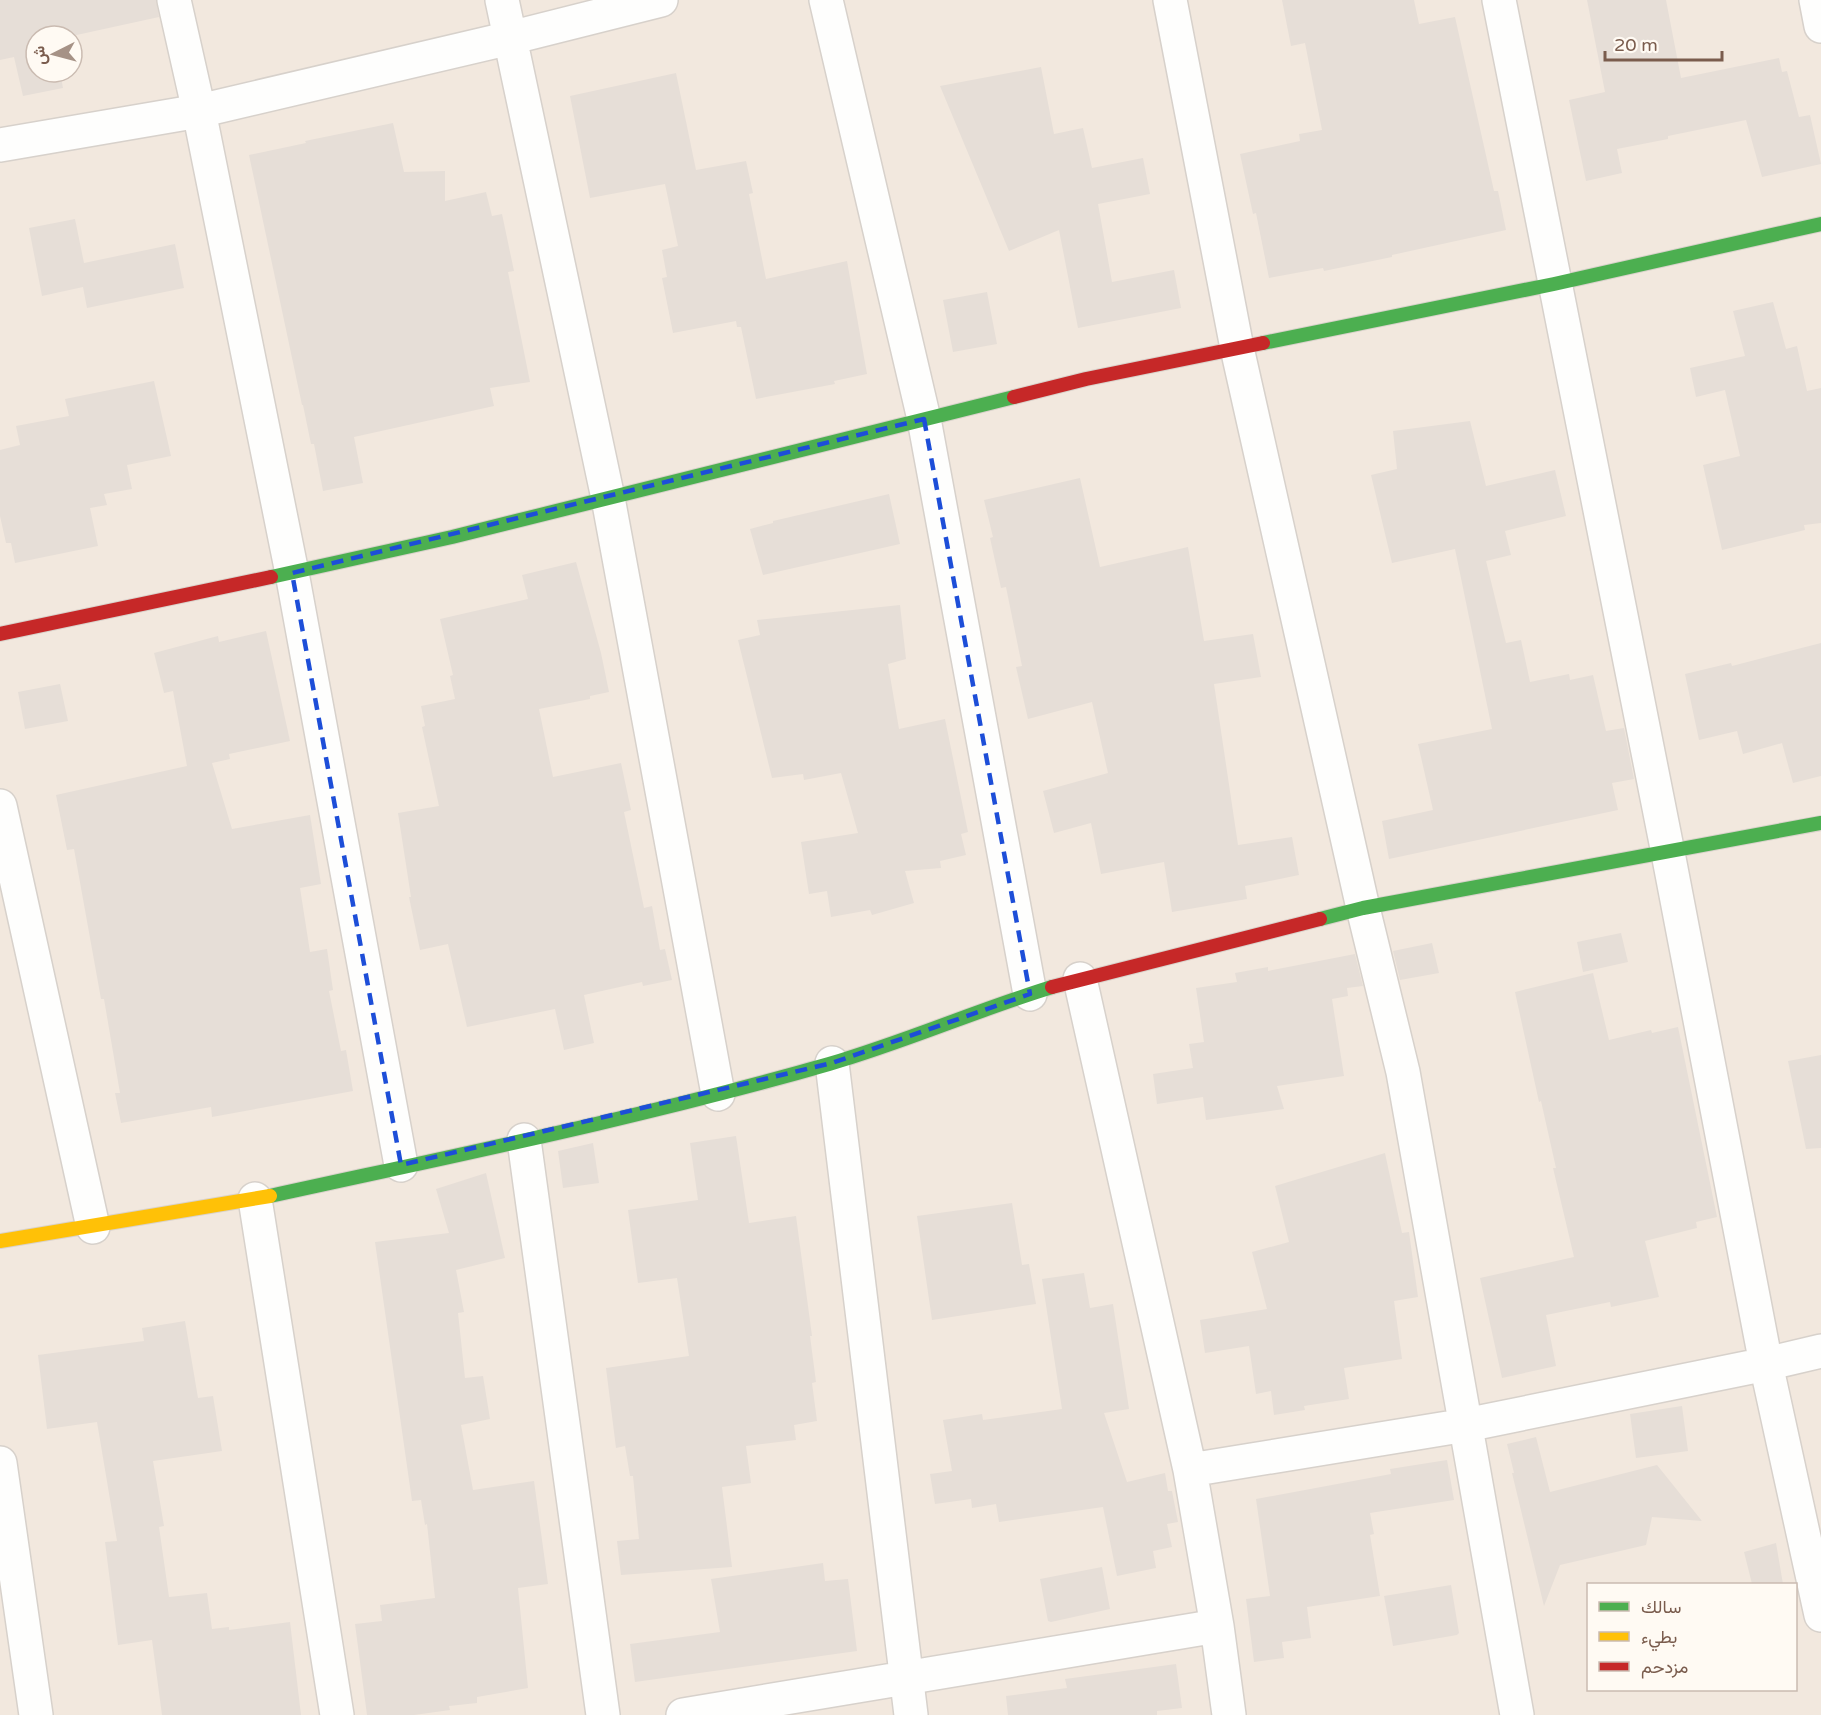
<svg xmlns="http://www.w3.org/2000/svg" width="1821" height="1715" font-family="'Varela Round',Vazirmatn,sans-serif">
	<rect width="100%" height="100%" fill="#f9f5f0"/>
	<path fill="#f2e8de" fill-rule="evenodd" d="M 0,0 L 1821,0 L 1821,1715 L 0,1715 ZM 36,36 L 72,36 L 72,72 L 36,72 ZM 1588,1584 L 1796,1584 L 1796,1690 L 1588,1690 Z"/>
	<path fill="#e6ded7" d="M 0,0 L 156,0 L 159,17 L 72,36 L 36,36 L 36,72 L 60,72 L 63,88 L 23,96 L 14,57 L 0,60 Z
		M 1282,0 L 1414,0 L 1419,24 L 1455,17 L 1494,191 L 1498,191 L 1506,230 L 1392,255 L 1392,257 L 1324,271 L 1323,268 L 1269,278 L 1256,213 L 1253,214 L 1240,154 L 1300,141 L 1299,134 L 1322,130 L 1305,43 L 1291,46 Z
		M 1587,0 L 1666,0 L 1681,78 L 1779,58 L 1782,72 L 1787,71 L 1799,117 L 1810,115 L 1821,164 L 1762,177 L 1746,120 L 1668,136 L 1668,139 L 1617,149 L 1622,173 L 1586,181 L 1569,100 L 1605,92 Z
		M 1041,67 L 1054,134 L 1083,128 L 1092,168 L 1143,158 L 1150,194 L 1098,204 L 1112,282 L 1174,270 L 1181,308 L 1078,328 L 1059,230 L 1009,251 L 940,86 Z
		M 676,73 L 696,170 L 746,161 L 753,193 L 749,194 L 766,279 L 847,261 L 867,374 L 834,381 L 835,384 L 756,399 L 741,327 L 737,327 L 736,321 L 673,333 L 662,278 L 667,277 L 662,250 L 678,246 L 665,184 L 590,198 L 570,96 Z
		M 393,123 L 404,172 L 445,171 L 445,201 L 486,192 L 492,216 L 502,214 L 514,271 L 508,272 L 530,382 L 490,388 L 494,406 L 354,437 L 363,483 L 323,491 L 314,444 L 311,444 L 303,405 L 302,405 L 249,155 L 306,143 L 305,141 Z
		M 75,219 L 84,263 L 175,244 L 184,288 L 87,308 L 83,287 L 42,296 L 29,228 Z
		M 987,292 L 997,344 L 953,352 L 943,300 Z
		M 1773,302 L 1786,349 L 1797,346 L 1807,391 L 1821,388 L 1821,523 L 1804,525 L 1805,530 L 1722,550 L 1703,465 L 1740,456 L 1725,390 L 1696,397 L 1690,368 L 1745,356 L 1733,311 Z
		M 154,381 L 171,456 L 127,465 L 132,489 L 104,494 L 107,505 L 90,508 L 98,546 L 15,563 L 11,543 L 6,543 L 0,516 L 0,450 L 20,445 L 16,426 L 69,416 L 65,399 Z
		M 1470,421 L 1486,486 L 1555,470 L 1566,516 L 1505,531 L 1511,555 L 1486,561 L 1506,643 L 1521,640 L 1530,682 L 1569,674 L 1570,680 L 1593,675 L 1606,731 L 1624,728 L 1634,779 L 1612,783 L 1618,810 L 1389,859 L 1382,821 L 1433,810 L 1418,744 L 1492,729 L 1455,549 L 1392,563 L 1371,475 L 1397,469 L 1393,431 Z
		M 1080,478 L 1100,567 L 1188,547 L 1204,641 L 1253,634 L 1261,677 L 1214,684 L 1238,845 L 1292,837 L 1299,875 L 1245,886 L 1247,899 L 1172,912 L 1164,862 L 1101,874 L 1091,823 L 1054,833 L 1043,791 L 1108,773 L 1092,702 L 1028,719 L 1016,667 L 1022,666 L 1006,587 L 1001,588 L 990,538 L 993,537 L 984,500 Z
		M 889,494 L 900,544 L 763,575 L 750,529 L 773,523 L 773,521 Z
		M 576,562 L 601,653 L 609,692 L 590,696 L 590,699 L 539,709 L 553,777 L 621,763 L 631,810 L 624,812 L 644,908 L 652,906 L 660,950 L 665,949 L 672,980 L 643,986 L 642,982 L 584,995 L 594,1043 L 564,1050 L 555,1009 L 467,1027 L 448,944 L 420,950 L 409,897 L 411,897 L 398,813 L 439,806 L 422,727 L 425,726 L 421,706 L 455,699 L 450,676 L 453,675 L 440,619 L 528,599 L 522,575 Z
		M 900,605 L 906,659 L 888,664 L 899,729 L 945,719 L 968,832 L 961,834 L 966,855 L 940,861 L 941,868 L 905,871 L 914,903 L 872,915 L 870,910 L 831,917 L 827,891 L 809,894 L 801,842 L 858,833 L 841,773 L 804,780 L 803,774 L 772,778 L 738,640 L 760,635 L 757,620 Z
		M 266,631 L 290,741 L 229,754 L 230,759 L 212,763 L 232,829 L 310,815 L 321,884 L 300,888 L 310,952 L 327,949 L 333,990 L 329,991 L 341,1051 L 346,1050 L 353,1091 L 212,1117 L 211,1107 L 121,1123 L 115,1093 L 120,1093 L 104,999 L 101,999 L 74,849 L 67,850 L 56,795 L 187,766 L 173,691 L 164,693 L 154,653 L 218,636 L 219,642 Z
		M 1821,643 L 1821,776 L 1793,783 L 1782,743 L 1743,754 L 1737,731 L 1699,740 L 1685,674 L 1731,663 L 1732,666 Z
		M 60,684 L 68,721 L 25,729 L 18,692 Z
		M 1621,933 L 1628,962 L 1583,972 L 1577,942 Z
		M 1432,943 L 1439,973 L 1400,980 L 1393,951 Z
		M 1355,954 L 1363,986 L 1347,988 L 1348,996 L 1332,999 L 1344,1076 L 1277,1086 L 1284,1109 L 1206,1120 L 1203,1097 L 1157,1104 L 1153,1074 L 1193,1068 L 1189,1044 L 1204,1042 L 1196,988 L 1237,982 L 1235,973 L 1268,967 L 1268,971 Z
		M 1593,973 L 1609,1040 L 1651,1030 L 1652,1033 L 1678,1027 L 1717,1217 L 1696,1222 L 1697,1228 L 1645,1241 L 1659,1297 L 1611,1307 L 1610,1302 L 1546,1315 L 1556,1366 L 1502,1378 L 1480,1278 L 1574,1257 L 1553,1168 L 1556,1168 L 1541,1101 L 1539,1102 L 1515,992 Z
		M 1821,1055 L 1821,1148 L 1806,1149 L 1788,1061 Z
		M 736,1136 L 749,1223 L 796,1216 L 812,1336 L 810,1336 L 816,1382 L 812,1383 L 817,1421 L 794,1425 L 796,1440 L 746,1446 L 751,1483 L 722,1487 L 732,1567 L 621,1575 L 617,1541 L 639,1539 L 633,1476 L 630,1476 L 625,1446 L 616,1448 L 606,1368 L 689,1356 L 677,1278 L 638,1283 L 628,1210 L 698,1200 L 690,1143 Z
		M 593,1143 L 599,1183 L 563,1188 L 558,1151 Z
		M 1385,1153 L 1402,1233 L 1409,1232 L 1418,1297 L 1394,1301 L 1402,1359 L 1344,1368 L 1349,1399 L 1304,1406 L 1305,1410 L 1274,1415 L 1271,1391 L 1256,1394 L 1249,1346 L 1205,1353 L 1200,1320 L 1267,1309 L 1252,1252 L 1289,1242 L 1275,1186 Z
		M 486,1173 L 505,1258 L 456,1270 L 464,1312 L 458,1313 L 465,1378 L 483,1376 L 490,1419 L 461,1425 L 473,1490 L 534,1481 L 548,1584 L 518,1588 L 528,1688 L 477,1697 L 477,1703 L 449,1706 L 450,1710 L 414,1715 L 367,1715 L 355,1624 L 382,1621 L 380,1605 L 435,1598 L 427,1524 L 425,1525 L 421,1500 L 412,1501 L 375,1242 L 449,1233 L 436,1189 Z
		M 1012,1203 L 1022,1265 L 1029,1264 L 1036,1304 L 932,1320 L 917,1216 Z
		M 1084,1273 L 1090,1308 L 1113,1304 L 1129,1409 L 1104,1413 L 1127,1482 L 1165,1473 L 1168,1491 L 1172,1491 L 1178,1522 L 1167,1524 L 1172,1547 L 1153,1551 L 1156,1568 L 1117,1576 L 1103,1507 L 999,1522 L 996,1504 L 972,1508 L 971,1499 L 935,1504 L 930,1474 L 952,1471 L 943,1420 L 982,1414 L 983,1420 L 1062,1409 L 1042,1279 Z
		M 185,1321 L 198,1398 L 213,1396 L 222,1451 L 153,1461 L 164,1526 L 159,1527 L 169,1597 L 207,1593 L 212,1629 L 229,1627 L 229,1630 L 290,1622 L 301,1715 L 162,1715 L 152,1640 L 118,1645 L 105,1542 L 117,1541 L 97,1422 L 47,1429 L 38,1355 L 144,1341 L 142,1328 Z
		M 1682,1406 L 1688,1451 L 1636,1458 L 1630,1414 Z
		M 1536,1437 L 1550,1492 L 1657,1465 L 1702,1521 L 1652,1517 L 1646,1545 L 1560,1565 L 1544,1606 L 1512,1473 L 1514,1473 L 1507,1444 Z
		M 1447,1460 L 1454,1500 L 1370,1513 L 1374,1534 L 1370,1535 L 1380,1596 L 1307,1607 L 1311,1638 L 1282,1642 L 1284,1658 L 1254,1662 L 1246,1599 L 1270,1596 L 1256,1499 L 1391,1474 L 1390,1469 Z
		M 1776,1543 L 1783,1584 L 1752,1584 L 1744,1552 Z
		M 823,1563 L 825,1581 L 848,1579 L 857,1651 L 635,1682 L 630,1644 L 720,1632 L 711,1579 Z
		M 1102,1567 L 1110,1609 L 1051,1622 L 1048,1621 L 1040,1579 Z
		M 1451,1585 L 1459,1633 L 1457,1635 L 1393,1646 L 1384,1596 Z
		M 1176,1664 L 1182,1708 L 1157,1711 L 1157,1715 L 1008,1715 L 1006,1696 L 1067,1688 L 1065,1679 Z"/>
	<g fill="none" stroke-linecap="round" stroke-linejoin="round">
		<defs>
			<path id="street" d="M 174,0 L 199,111 L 292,573 L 401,1165
				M 502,0 L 608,498 L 718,1094
				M 826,0 L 924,419 L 1030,994
				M 1170,0 L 1237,348 L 1363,908 L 1403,1072 L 1517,1715
				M 1499,0 L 1668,853 L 1766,1364 L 1821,1615
				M 1816,0 L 1821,26
				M 0,145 L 199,111 L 510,38 L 661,0
				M 0,806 L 93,1227
				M 1080,979 L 1190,1470 L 1217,1626 L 1229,1715
				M 832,1063 L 911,1715
				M 524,1140 L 603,1715
				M 255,1199 L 337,1715
				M 0,1463 L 36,1715
				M 1190,1470 L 1466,1425 L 1766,1364 L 1821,1351
				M 683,1715 L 1217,1626"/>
			<path id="fast" d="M 1263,343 L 1554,284 L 1821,224
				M 271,577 L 452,537 L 1014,397
				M 1320,919 L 1363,908 L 1821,823
				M 270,1196 C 457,1155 645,1117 829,1064 C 905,1042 977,1010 1052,987"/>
			<path id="slow" d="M 0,1241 L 270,1196"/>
			<path id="jam" d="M 1014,397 L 1086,379 L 1263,343
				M 0,634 L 271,577
				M 1052,987 L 1320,919"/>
		</defs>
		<use href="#street" stroke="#d7d1cb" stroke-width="36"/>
		<use href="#fast" stroke="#d9d2cb" stroke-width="16"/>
		<use href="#slow" stroke="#d9d2cb" stroke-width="16"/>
		<use href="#jam" stroke="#d9d2cb" stroke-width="16"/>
		<use href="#street" stroke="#fefefd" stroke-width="33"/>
		<use href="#fast" stroke="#4caf50" stroke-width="14"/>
		<use href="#slow" stroke="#ffc107" stroke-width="14"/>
		<use href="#jam" stroke="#c62828" stroke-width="14"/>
	</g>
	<path fill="none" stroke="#1d4ed8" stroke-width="4.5" stroke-dasharray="12 8" stroke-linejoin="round" d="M 924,419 L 1030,994 L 832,1063 L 401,1165 L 292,573 Z"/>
	<rect x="1587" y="1583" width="210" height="108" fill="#fffaf3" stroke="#cabbb1" stroke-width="1.5"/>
	<rect x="1599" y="1602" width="30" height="9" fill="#4caf50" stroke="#cabbb1" stroke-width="1.5"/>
	<text x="1641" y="1613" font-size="18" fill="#7a5c4d">سالك</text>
	<rect x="1599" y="1632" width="30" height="9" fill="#ffc107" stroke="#cabbb1" stroke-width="1.5"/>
	<text x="1641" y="1643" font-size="18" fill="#7a5c4d">بطيء</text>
	<rect x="1599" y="1662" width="30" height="9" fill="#c62828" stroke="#cabbb1" stroke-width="1.5"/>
	<text x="1641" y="1673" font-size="18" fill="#7a5c4d">مزدحم</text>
	<g transform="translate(54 54) rotate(264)"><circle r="28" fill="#fffaf3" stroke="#cabbb1" stroke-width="1.5"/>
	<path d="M0-4.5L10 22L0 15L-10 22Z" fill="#a69286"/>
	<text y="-9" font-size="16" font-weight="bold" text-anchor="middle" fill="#7a5c4d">ش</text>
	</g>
	<path d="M1605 51v9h117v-9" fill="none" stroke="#7a5c4d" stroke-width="3"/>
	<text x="1614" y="51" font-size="18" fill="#7a5c4d" stroke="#fffaf3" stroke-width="4.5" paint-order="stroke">20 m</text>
</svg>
